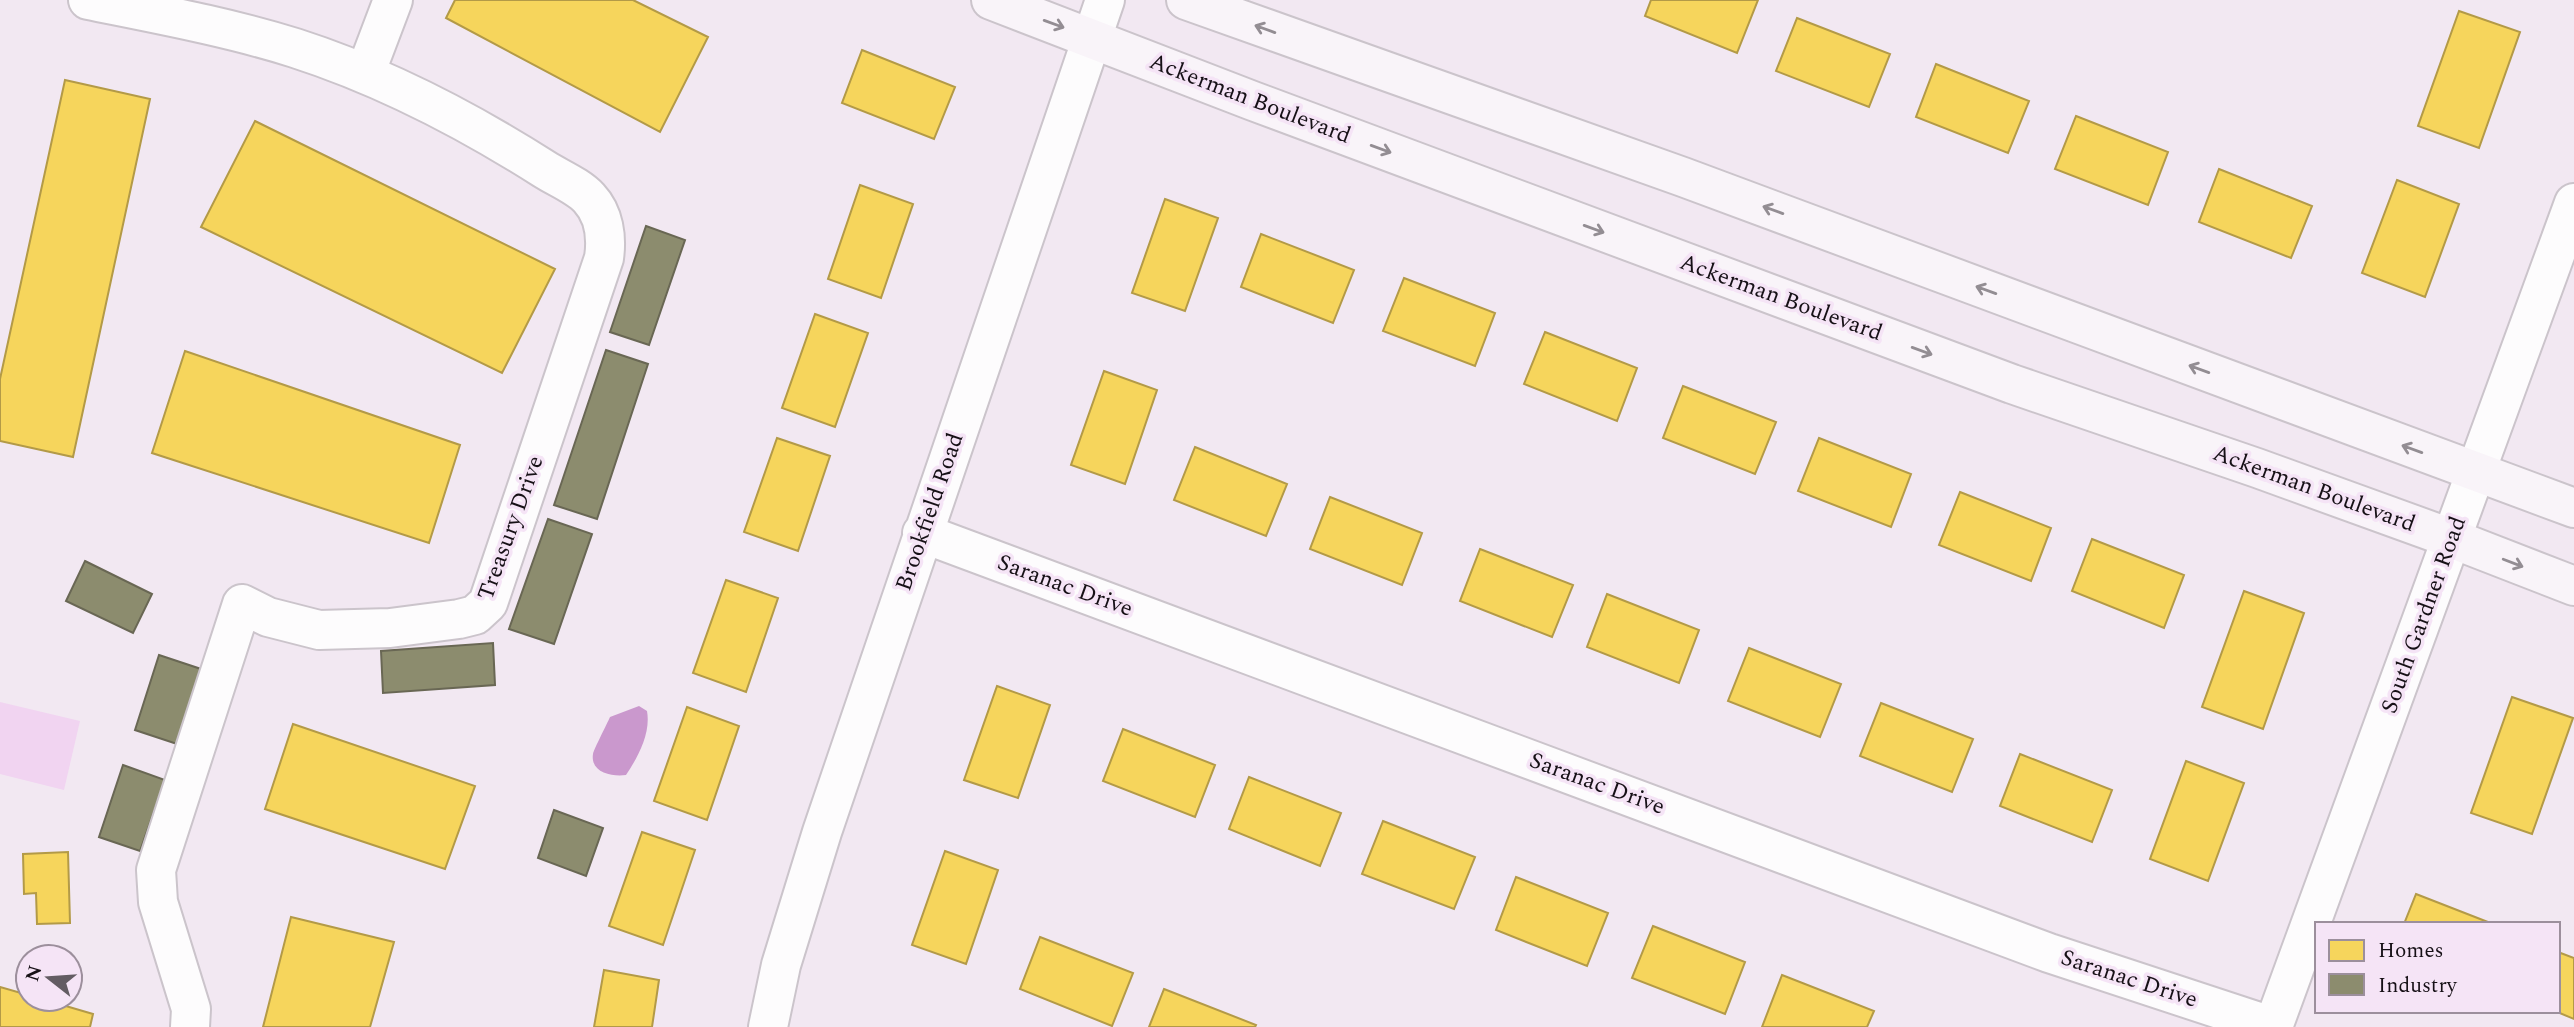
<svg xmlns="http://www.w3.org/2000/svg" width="2574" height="1027" font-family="Spectral,serif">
	<rect width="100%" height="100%" fill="#f2e8f2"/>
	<path fill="#f1d4f1" d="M 0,702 L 80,721 L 64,790 L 0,774 Z"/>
	<path fill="#ca98cd" d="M 639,706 L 647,711 C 651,733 638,757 626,775 C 613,777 590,773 593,754 C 594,749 607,724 610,717 Z"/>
	<path fill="#f6d55c" stroke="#b39a47" stroke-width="2" d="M 455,0 L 633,0 L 708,37 L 660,132 L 446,18 Z
		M 1651,0 L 1758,0 L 1737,53 L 1645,16 Z
		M 2459,11 L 2520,32 L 2479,148 L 2418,126 Z
		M 1797,18 L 1890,54 L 1869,107 L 1776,71 Z
		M 862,50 L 955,87 L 934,139 L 842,103 Z
		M 1936,64 L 2029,101 L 2008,153 L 1916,117 Z
		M 65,80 L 150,99 L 73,457 L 0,441 L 0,379 Z
		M 2076,116 L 2168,152 L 2148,205 L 2055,169 Z
		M 255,121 L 555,269 L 502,373 L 201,227 Z
		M 2219,169 L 2312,206 L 2291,258 L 2199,222 Z
		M 2397,180 L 2459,204 L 2425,297 L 2362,273 Z
		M 860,185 L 913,204 L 881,298 L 828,279 Z
		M 1165,199 L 1218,218 L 1185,311 L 1132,293 Z
		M 1261,234 L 1354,270 L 1333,323 L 1241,287 Z
		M 1404,278 L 1495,313 L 1475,366 L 1383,331 Z
		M 815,314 L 868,333 L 835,427 L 782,408 Z
		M 1545,332 L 1637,368 L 1617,421 L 1524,384 Z
		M 185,351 L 460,445 L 429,543 L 152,453 Z
		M 1104,371 L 1157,390 L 1125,484 L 1071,465 Z
		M 1683,386 L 1776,422 L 1755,474 L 1663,438 Z
		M 777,438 L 830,456 L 798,551 L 744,532 Z
		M 1819,438 L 1911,474 L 1891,527 L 1798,491 Z
		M 1195,447 L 1287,484 L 1266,536 L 1174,500 Z
		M 1960,492 L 2051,528 L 2031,581 L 1939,545 Z
		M 1330,497 L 1422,533 L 1402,585 L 1310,549 Z
		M 2092,539 L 2184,575 L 2164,628 L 2072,591 Z
		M 1480,549 L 1573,585 L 1552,637 L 1460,601 Z
		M 726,580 L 778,598 L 746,692 L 693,673 Z
		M 2244,591 L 2304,613 L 2263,729 L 2202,707 Z
		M 1607,594 L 1699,630 L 1679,683 L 1587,647 Z
		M 1749,648 L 1841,684 L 1820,737 L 1728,701 Z
		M 997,686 L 1050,705 L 1018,798 L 964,780 Z
		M 2512,697 L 2573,718 L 2532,834 L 2471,813 Z
		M 1881,703 L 1973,739 L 1952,792 L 1860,756 Z
		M 687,707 L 739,726 L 707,820 L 654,801 Z
		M 293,724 L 475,786 L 445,869 L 265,809 Z
		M 1123,729 L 1215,765 L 1195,817 L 1103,781 Z
		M 2020,754 L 2112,790 L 2092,842 L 2000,806 Z
		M 2186,761 L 2244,783 L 2208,881 L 2150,859 Z
		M 1249,777 L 1341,813 L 1320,866 L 1229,829 Z
		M 1383,821 L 1475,857 L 1454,909 L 1362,874 Z
		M 642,832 L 695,850 L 663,945 L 609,926 Z
		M 945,851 L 998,870 L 966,964 L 912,945 Z
		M 68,852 L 70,923 L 37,924 L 36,893 L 24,894 L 23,854 Z
		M 1516,877 L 1608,913 L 1587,966 L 1496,930 Z
		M 2416,894 L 2493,924 L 2404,924 Z
		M 291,917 L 394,942 L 370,1027 L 263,1027 Z
		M 1653,926 L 1745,962 L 1725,1014 L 1632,978 Z
		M 1040,937 L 1133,973 L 1112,1026 L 1020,989 Z
		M 2558,952 L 2574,958 L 2574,1019 L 2555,1011 L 2558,1011 Z
		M 604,970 L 659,980 L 652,1027 L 594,1027 Z
		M 1782,975 L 1874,1011 L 1867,1027 L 1762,1027 Z
		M 0,987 L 28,995 L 28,999 L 42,999 L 93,1014 L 90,1027 L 0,1027 Z
		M 1164,989 L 1256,1025 L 1255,1027 L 1149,1027 Z"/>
	<path fill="#8c8c6e" stroke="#696754" stroke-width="2" d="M 646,226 L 685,240 L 649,345 L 610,332 Z
		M 606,350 L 648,364 L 597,519 L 554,505 Z
		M 548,519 L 592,534 L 554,644 L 509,629 Z
		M 85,561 L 152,594 L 133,633 L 66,601 Z
		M 493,643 L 495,685 L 383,693 L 381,651 Z
		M 159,655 L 201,669 L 177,744 L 135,730 Z
		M 123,765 L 165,780 L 140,851 L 99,837 Z
		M 554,810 L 603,828 L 586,876 L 538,858 Z"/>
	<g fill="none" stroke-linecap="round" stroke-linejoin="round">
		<defs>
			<path id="street" d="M 88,0 C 157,14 228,27 295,48 C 382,76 467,120 544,169 C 558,178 578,186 589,198 C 604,214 607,237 604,258 L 488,603 L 475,615 L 459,619 L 390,628 L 319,630 L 268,617 L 242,604 L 156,870 L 158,902 L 191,1009 L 190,1027
				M 365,74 L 393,0
				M 922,533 L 2049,953 L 2274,1027
				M 768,1027 L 781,965 L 822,832 L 1105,0
				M 2273,1027 L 2574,203"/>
			<path id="secondary" d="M 991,0 L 1253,101 L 2012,384 L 2257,468 L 2453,539 L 2574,586
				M 1186,0 L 1683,177 L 2574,508"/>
		</defs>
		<use href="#street" stroke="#cbc4cb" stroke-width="42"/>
		<use href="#secondary" stroke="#cbc4cb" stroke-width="42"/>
		<use href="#street" stroke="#fdfcfd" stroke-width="38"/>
		<use href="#secondary" stroke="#f9f4f9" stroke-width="38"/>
	</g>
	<defs><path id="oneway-shaft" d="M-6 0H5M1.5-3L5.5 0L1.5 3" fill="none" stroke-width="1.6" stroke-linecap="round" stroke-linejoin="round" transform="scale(1.75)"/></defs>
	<g stroke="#938d93">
		<use href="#oneway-shaft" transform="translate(1054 24) rotate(20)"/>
		<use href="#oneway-shaft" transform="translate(1265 29) rotate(-160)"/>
		<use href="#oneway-shaft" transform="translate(1381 149) rotate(20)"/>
		<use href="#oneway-shaft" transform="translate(1773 210) rotate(-160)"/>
		<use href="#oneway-shaft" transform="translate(1594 229) rotate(20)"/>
		<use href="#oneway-shaft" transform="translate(1986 290) rotate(-160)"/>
		<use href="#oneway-shaft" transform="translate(1922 351) rotate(20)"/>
		<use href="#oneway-shaft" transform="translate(2199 369) rotate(-160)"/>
		<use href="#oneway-shaft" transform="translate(2412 449) rotate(-160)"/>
		<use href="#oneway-shaft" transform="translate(2513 563) rotate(21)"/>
	</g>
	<g text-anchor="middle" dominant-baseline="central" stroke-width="7" stroke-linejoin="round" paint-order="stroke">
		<g font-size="23" fill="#161016" stroke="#f5e4f6">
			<text transform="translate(1250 99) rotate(21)">Ackerman Boulevard</text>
			<text transform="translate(1781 298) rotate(20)">Ackerman Boulevard</text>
			<text transform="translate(2314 489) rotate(20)">Ackerman Boulevard</text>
			<text transform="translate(930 512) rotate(-71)">Brookfield Road</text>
			<text transform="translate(511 528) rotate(-70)">Treasury Drive</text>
			<text transform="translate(1065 586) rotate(20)">Saranac Drive</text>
			<text transform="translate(2424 615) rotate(-70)">South Gardner Road</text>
			<text transform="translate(1597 784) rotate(20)">Saranac Drive</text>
			<text transform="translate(2129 979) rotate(18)">Saranac Drive</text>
		</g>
	</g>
	<rect x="2315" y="922" width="245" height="91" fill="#f5e4f6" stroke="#9c8f9c" stroke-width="2"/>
	<rect x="2329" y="940" width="35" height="21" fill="#f6d55c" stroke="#9c8f9c" stroke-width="2"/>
	<text x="2378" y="957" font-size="21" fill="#161016">Homes</text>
	<rect x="2329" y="974" width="35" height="21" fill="#8c8c6e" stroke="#9c8f9c" stroke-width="2"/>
	<text x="2378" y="992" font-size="21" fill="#161016">Industry</text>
	<g transform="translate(49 978) rotate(287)"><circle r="33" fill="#f5e4f6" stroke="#9c8f9c" stroke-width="2"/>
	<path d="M0-5L12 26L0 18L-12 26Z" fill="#635c63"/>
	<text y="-10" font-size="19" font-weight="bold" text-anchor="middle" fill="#161016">N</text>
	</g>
</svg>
